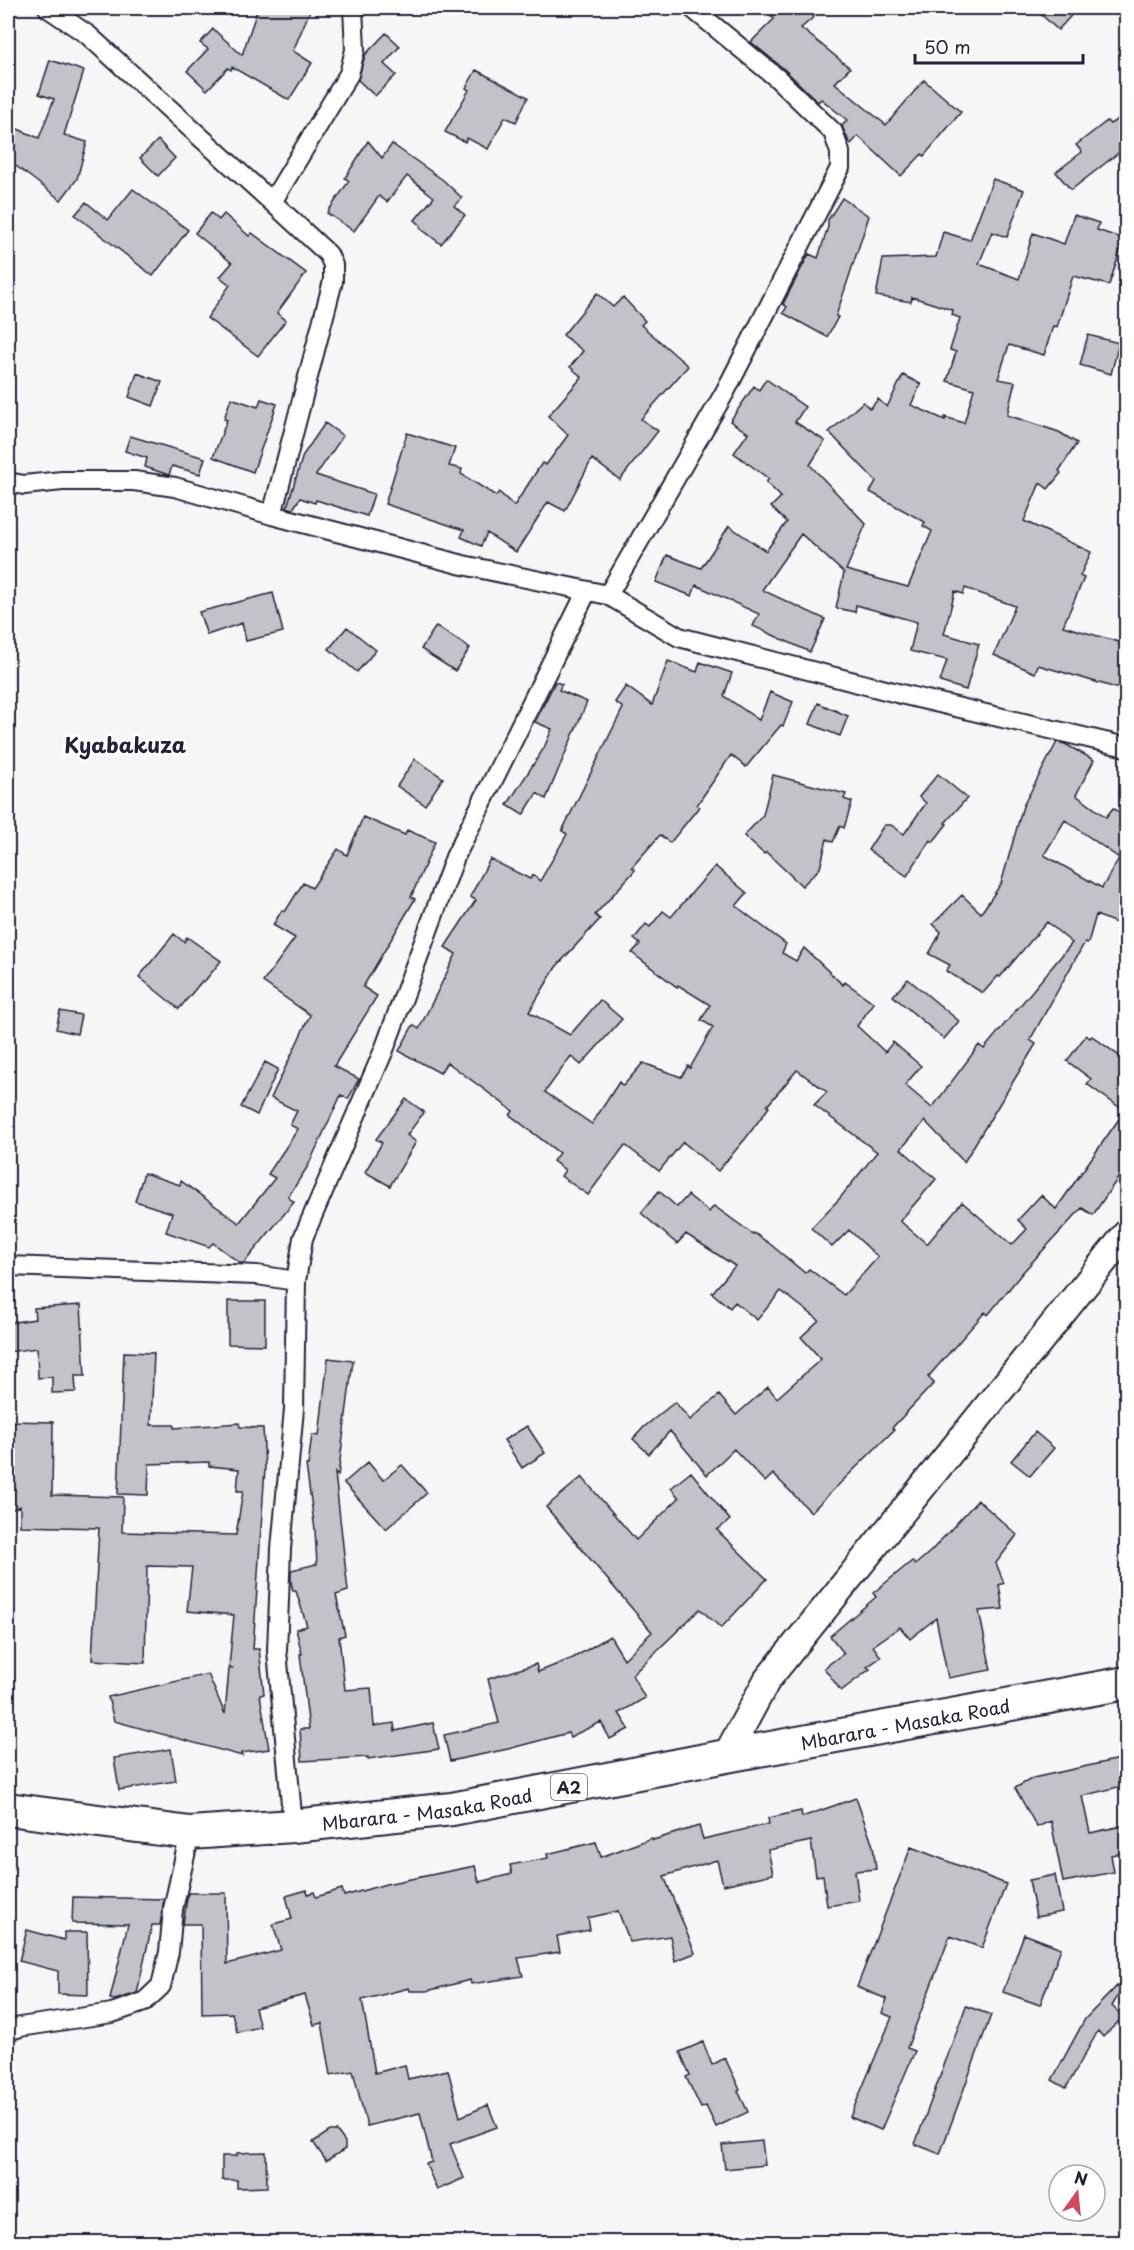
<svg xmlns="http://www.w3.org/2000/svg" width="1134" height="2250" font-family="'Playpen Sans',sans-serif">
	<rect width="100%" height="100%" fill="#f6f6f7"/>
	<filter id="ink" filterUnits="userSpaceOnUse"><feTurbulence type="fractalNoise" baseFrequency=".0167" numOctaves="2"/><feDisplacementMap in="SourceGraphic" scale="12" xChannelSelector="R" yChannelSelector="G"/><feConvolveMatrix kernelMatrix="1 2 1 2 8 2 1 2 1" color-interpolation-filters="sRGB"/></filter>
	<g filter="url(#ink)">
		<path fill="#c2c2c9" stroke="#22223b" stroke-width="1.5" fill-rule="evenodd" d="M 258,8 L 311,8 L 293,51 L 312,63 L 289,100 L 232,67 L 231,70 L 228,68 L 207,90 L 187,71 L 208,49 L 200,43 L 213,29 L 242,55 Z
			M 781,8 L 805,8 L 814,17 L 801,28 L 850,68 L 835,83 L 886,125 L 924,80 L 961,112 L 924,156 L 922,154 L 901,176 L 858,136 L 851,144 L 849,142 L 842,126 L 847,120 L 821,99 L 818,102 L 785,70 L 751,42 L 774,19 L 771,16 Z
			M 1034,8 L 1078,8 L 1058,30 Z
			M 386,33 L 400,46 L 384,64 L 396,75 L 375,96 L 358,80 L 365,55 Z
			M 50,60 L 84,71 L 64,135 L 87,142 L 77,179 L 61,200 L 8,160 L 8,125 L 39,138 L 54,99 L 39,94 Z
			M 476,70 L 528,97 L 516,122 L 505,117 L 488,149 L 467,138 L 465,142 L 445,132 L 469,90 L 466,88 Z
			M 1126,114 L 1126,147 L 1071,190 L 1056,172 L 1082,152 L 1076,145 L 1107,121 L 1110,124 Z
			M 158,140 L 175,158 L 158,176 L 140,158 Z
			M 368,141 L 382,158 L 392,144 L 443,180 L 462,198 L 454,206 L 465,215 L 441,244 L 420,228 L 421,226 L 415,220 L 434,197 L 407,176 L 387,202 L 379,196 L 354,231 L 327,213 L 349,181 L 345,178 Z
			M 993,179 L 1024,190 L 1007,237 L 992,232 L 979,264 L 1019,279 L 1033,233 L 1064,244 L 1074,215 L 1099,223 L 1097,230 L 1124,239 L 1109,285 L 1073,276 L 1057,327 L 1053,326 L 1044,355 L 1009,345 L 998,379 L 1015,382 L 1007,415 L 1059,432 L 1077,443 L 1059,471 L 1061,473 L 1048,489 L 1040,483 L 1024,521 L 1091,552 L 1080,576 L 1084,578 L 1063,626 L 1126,644 L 1126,678 L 1123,690 L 1038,665 L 1035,673 L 994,655 L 1015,606 L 965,588 L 963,594 L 955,591 L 944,634 L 979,644 L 966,690 L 940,682 L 947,660 L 910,651 L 917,622 L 856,605 L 855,612 L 836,608 L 844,573 L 801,534 L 762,590 L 825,619 L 810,652 L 753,626 L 759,614 L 696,585 L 692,596 L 656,582 L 667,555 L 701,568 L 729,526 L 766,551 L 787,522 L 771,507 L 781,497 L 766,482 L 769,479 L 734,453 L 748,433 L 730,421 L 754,386 L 759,390 L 766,379 L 805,407 L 795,422 L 825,441 L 810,465 L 866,524 L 846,570 L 908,587 L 932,531 L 923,526 L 925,522 L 870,492 L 876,481 L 829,432 L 863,402 L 870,409 L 878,399 L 887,407 L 903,375 L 921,384 L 911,405 L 945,420 L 945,417 L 964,423 L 974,389 L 947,381 L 956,352 L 950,350 L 960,318 L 952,315 L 953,310 L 912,297 L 911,302 L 876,296 L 883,259 L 936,257 L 943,232 L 970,240 Z
			M 133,189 L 188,230 L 153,276 L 75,215 L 86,202 L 108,220 Z
			M 842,198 L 869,216 L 836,316 L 838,317 L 827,337 L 783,313 L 787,307 L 783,304 L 809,254 L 818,258 L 828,227 L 828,220 Z
			M 211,213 L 219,220 L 224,214 L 249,236 L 252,233 L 306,273 L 277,313 L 286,320 L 258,356 L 207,318 L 230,285 L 220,277 L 232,263 L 195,233 Z
			M 597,293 L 613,307 L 623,297 L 645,321 L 641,325 L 688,366 L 641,419 L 658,431 L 620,480 L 592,459 L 565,511 L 548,502 L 516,552 L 487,533 L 481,546 L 461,537 L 464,530 L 385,504 L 407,433 L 455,448 L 449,466 L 462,469 L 461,474 L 496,496 L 499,492 L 514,506 L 542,463 L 546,465 L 568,435 L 548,416 L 582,377 L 570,367 L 583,351 L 563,335 Z
			M 1088,335 L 1119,343 L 1111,374 L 1080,365 Z
			M 137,373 L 162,382 L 153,406 L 129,397 Z
			M 231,398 L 258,407 L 261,399 L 277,404 L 253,472 L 213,457 L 227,420 L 224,419 Z
			M 325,423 L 343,436 L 316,475 L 374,494 L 367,516 L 316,500 L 315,503 L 300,498 L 293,509 L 287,507 L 303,455 Z
			M 130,436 L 205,458 L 200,474 L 172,466 L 169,475 L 145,467 L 147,458 L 125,451 Z
			M 273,593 L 283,632 L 246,641 L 242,623 L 207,635 L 199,612 Z
			M 436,626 L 470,648 L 455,671 L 421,649 Z
			M 347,627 L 376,650 L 357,672 L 329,649 Z
			M 668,661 L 697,672 L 700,662 L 732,673 L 724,696 L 759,720 L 770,692 L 793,702 L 783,726 L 781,725 L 746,767 L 731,755 L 697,805 L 699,807 L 670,843 L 660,835 L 632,867 L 635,870 L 595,915 L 600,919 L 556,967 L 529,1012 L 570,1035 L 600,1000 L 622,1019 L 581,1065 L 571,1056 L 545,1092 L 592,1124 L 619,1082 L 623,1086 L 643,1063 L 681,1077 L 688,1066 L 690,1068 L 713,1027 L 701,1020 L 710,1005 L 678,985 L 677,987 L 632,953 L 640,944 L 634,939 L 646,924 L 650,927 L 663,911 L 671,917 L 715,866 L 747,893 L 736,906 L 786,944 L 782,953 L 796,961 L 804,948 L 843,985 L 845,982 L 874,1003 L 857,1026 L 885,1052 L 893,1042 L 921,1066 L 905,1085 L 932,1108 L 979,1045 L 984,1049 L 1072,943 L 1047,922 L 1000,977 L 998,976 L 983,993 L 946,971 L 950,965 L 929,954 L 941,932 L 933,924 L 962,895 L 981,913 L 1001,884 L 1023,806 L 1057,742 L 1065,744 L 1094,760 L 1076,795 L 1106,817 L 1113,808 L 1126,818 L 1126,927 L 1096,915 L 1088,943 L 1085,942 L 1030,1040 L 1036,1044 L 964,1162 L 925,1121 L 901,1149 L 936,1179 L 900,1221 L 927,1244 L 962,1202 L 1012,1245 L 1027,1229 L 1018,1220 L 1041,1195 L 1056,1209 L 1126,1109 L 1126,1166 L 1093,1215 L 1082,1208 L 1023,1272 L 988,1315 L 985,1312 L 928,1377 L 934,1383 L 892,1428 L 894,1430 L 811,1512 L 773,1474 L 765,1482 L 734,1449 L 707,1475 L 670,1431 L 649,1454 L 633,1439 L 644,1427 L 675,1402 L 690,1420 L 719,1395 L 736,1415 L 768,1387 L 777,1398 L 821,1359 L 801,1337 L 819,1320 L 781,1291 L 757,1320 L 735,1302 L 730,1308 L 712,1293 L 735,1266 L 686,1234 L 677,1244 L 641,1213 L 659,1191 L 677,1207 L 688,1195 L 709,1212 L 714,1206 L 753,1234 L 754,1233 L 770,1244 L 805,1273 L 809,1269 L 844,1295 L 878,1257 L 849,1230 L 832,1247 L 811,1228 L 840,1198 L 877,1152 L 814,1105 L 827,1092 L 797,1070 L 767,1106 L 769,1107 L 746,1138 L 718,1171 L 683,1142 L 659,1171 L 625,1145 L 588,1195 L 561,1176 L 565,1170 L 553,1161 L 559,1153 L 510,1115 L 513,1111 L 447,1062 L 440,1073 L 399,1051 L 413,1025 L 419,1029 L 456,954 L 445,947 L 476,900 L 470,897 L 490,859 L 530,879 L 533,875 L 540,881 L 567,834 L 562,831 L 623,708 L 615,702 L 626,686 L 652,705 ZM 1065,820 L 1119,858 L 1102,888 L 1044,855 Z
			M 555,682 L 562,684 L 559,690 L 587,702 L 546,799 L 537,793 L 523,815 L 507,805 L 544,748 L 552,729 L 535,722 Z
			M 818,703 L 848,716 L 840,736 L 810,724 Z
			M 415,759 L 443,778 L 425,805 L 397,786 Z
			M 938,774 L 967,798 L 945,823 L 947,824 L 933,842 L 930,840 L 907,876 L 868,850 L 884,825 L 891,825 L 904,834 L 926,803 L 919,797 Z
			M 773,775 L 846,794 L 844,799 L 852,802 L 844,828 L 840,826 L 833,842 L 827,839 L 820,868 L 802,886 L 766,852 L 764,854 L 744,836 L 763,815 Z
			M 363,817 L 405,835 L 407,830 L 435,842 L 411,897 L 415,899 L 363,987 L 377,996 L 334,1066 L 359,1079 L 348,1099 L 341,1095 L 308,1166 L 288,1197 L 294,1202 L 244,1263 L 240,1263 L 213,1243 L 209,1247 L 166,1232 L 172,1213 L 135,1201 L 144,1173 L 180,1185 L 181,1181 L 239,1223 L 275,1178 L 268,1174 L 298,1129 L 290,1125 L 297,1111 L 271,1098 L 310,1015 L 263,982 L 295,938 L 273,925 L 282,910 L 285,912 L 303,883 L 312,888 L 338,849 L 347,855 Z
			M 174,934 L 184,942 L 187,937 L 221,961 L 204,982 L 202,981 L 179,1009 L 139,977 Z
			M 908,979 L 959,1021 L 944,1039 L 893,996 Z
			M 60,1011 L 81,1015 L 77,1034 L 56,1029 Z
			M 1086,1035 L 1090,1038 L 1092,1036 L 1126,1061 L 1126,1096 L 1119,1107 L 1087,1084 L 1091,1079 L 1067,1061 Z
			M 265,1062 L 278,1069 L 257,1115 L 241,1107 Z
			M 406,1099 L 424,1112 L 407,1135 L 416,1142 L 390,1186 L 365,1172 L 382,1143 L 376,1139 Z
			M 228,1301 L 265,1301 L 265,1345 L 228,1344 Z
			M 81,1305 L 85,1376 L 75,1376 L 76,1392 L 52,1393 L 52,1377 L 38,1378 L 37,1348 L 8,1352 L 8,1323 L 35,1319 L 34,1308 Z
			M 124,1352 L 154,1353 L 151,1425 L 174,1425 L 174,1428 L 239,1423 L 240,1427 L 263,1428 L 265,1468 L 253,1649 L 259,1649 L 264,1694 L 260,1695 L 269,1749 L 241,1753 L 242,1756 L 114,1721 L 108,1697 L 208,1674 L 225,1714 L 229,1669 L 233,1668 L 229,1667 L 234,1615 L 187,1611 L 192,1567 L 147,1566 L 145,1663 L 92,1660 L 99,1528 L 20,1526 L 20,1506 L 8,1511 L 8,1421 L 53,1422 L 52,1495 L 123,1497 L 122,1532 L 236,1535 L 243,1491 L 237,1491 L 239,1469 L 209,1466 L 209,1462 L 149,1464 L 148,1495 L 118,1494 Z
			M 328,1358 L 353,1361 L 338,1476 L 335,1473 L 348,1591 L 336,1595 L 345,1635 L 339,1637 L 345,1690 L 371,1688 L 374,1726 L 394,1723 L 395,1731 L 433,1723 L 439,1749 L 368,1759 L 368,1757 L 302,1761 L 300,1729 L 309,1729 L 300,1654 L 302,1654 L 296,1629 L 307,1626 L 296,1591 L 293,1591 L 291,1582 L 291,1570 L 317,1564 L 315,1530 L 306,1465 L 308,1465 L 312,1435 L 319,1436 Z
			M 527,1426 L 545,1453 L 522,1468 L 504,1440 Z
			M 1035,1432 L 1054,1448 L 1030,1476 L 1011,1461 Z
			M 368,1462 L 383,1480 L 402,1465 L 427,1493 L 386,1529 L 344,1483 Z
			M 691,1472 L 730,1520 L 717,1530 L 767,1579 L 721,1628 L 700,1609 L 632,1675 L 645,1698 L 619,1713 L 629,1729 L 610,1739 L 601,1722 L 570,1737 L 568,1733 L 508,1749 L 450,1761 L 444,1735 L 499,1723 L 488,1679 L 536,1664 L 538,1672 L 573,1658 L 610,1636 L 624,1659 L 652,1632 L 546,1507 L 582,1477 L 636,1540 L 679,1498 L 671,1488 Z
			M 978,1500 L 1017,1535 L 996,1563 L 1004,1583 L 999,1585 L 1003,1609 L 979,1611 L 991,1670 L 948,1678 L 936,1618 L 910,1639 L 900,1627 L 873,1646 L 881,1657 L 867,1667 L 870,1669 L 841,1691 L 824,1668 L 844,1653 L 830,1636 L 876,1597 L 873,1593 L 912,1561 L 915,1565 L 931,1551 Z
			M 171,1749 L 176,1781 L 119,1790 L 114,1758 Z
			M 1124,1758 L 1126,1770 L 1126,1785 L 1082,1796 L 1090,1833 L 1122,1826 L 1126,1852 L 1111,1855 L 1114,1872 L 1063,1882 L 1051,1821 L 1037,1827 L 1015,1788 L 1033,1778 Z
			M 856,1798 L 873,1846 L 876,1869 L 855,1871 L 859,1901 L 827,1906 L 823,1875 L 816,1876 L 811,1841 L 768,1850 L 773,1874 L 723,1885 L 717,1860 L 664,1876 L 695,1953 L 675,1961 L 670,1936 L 630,1942 L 618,1911 L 588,1918 L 590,1930 L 557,1936 L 560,1952 L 518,1958 L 523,1976 L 471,1984 L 470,1980 L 427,1991 L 410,1991 L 409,1988 L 362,2000 L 375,2073 L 405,2065 L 408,2079 L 448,2070 L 460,2117 L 488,2105 L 497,2127 L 450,2144 L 464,2178 L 437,2190 L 426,2164 L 432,2162 L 420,2113 L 367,2126 L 353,2071 L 331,2075 L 322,2023 L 314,2025 L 305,1995 L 255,2008 L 260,2027 L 237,2032 L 232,2013 L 202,2014 L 201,1924 L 183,1924 L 188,1893 L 226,1893 L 227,1964 L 281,1950 L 273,1924 L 292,1919 L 286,1896 L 307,1890 L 308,1894 L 314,1892 L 316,1897 L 342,1889 L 344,1896 L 386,1884 L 475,1866 L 479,1882 L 512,1874 L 510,1865 L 548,1858 L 547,1854 L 596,1842 L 601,1857 L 652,1838 L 653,1840 L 699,1826 L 703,1839 L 769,1824 L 768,1818 L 801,1811 L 802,1817 Z
			M 911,1847 L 1006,1884 L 982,1948 L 950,1936 L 907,2048 L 915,2051 L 881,2130 L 850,2117 L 892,2017 L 882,2013 L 887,1999 L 857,1987 Z
			M 1055,1875 L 1062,1912 L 1036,1917 L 1029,1880 Z
			M 73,1897 L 164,1899 L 160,1925 L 152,1925 L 137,1993 L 115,2000 L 110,1999 L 128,1924 L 72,1923 Z
			M 27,1930 L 64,1940 L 64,1932 L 87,1932 L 88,1995 L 58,1994 L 58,1971 L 19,1961 Z
			M 1024,1934 L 1061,1948 L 1040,2005 L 1003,1992 Z
			M 1117,1986 L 1122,1989 L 1112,2006 L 1123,2017 L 1103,2037 L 1098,2031 L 1066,2088 L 1052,2080 L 1085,2019 Z
			M 966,2006 L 991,2015 L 940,2154 L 915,2144 Z
			M 703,2042 L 712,2065 L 725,2058 L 740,2090 L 738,2091 L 748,2112 L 716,2127 L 706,2106 L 701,2108 L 686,2077 L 690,2075 L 680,2052 Z
			M 330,2131 L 337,2131 L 345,2142 L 345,2149 L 326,2161 L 313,2142 Z
			M 762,2141 L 765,2165 L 725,2169 L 722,2145 Z
			M 266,2152 L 267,2187 L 237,2188 L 237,2180 L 222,2180 L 222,2156 L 237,2156 L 237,2153 Z"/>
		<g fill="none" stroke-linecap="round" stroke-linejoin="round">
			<defs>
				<path id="street" d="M 48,8 L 88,35 L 272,202
					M 8,482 L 24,485 L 62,481 L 134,481 L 175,487 L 272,515 L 463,565 L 608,595 L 679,637 L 905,695 L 1126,747
					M 272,515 L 333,281 L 333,265 L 328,254 L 272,202 L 349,74 L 355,50 L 353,8
					M 608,595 L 725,392 L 840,168 L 840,152 L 833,132 L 777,78 L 692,8
					M 8,1266 L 257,1275 L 296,1281
					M 293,1826 L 277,1651 L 281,1549 L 294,1409 L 296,1281 L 303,1238 L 384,1050 L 455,857 L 587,591
					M 8,2031 L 20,2027 L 112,2013 L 144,2002 L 161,1986 L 169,1952 L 173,1909 L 190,1833"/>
				<path id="secondary" d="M 726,1756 L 767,1680 L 1126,1234"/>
				<g id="highway">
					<path id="s1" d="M 8,1809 L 190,1833 L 293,1826 L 452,1809 L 726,1756 L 1126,1683"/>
				</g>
			</defs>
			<use href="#street" stroke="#22223b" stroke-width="22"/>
			<use href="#secondary" stroke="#22223b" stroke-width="30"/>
			<use href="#highway" stroke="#22223b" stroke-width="36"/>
			<use href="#street" stroke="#fff" stroke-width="18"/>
			<use href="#secondary" stroke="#fff" stroke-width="26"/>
			<use href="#highway" stroke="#fff" stroke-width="32"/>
		</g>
	</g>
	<g text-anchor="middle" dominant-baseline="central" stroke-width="5" stroke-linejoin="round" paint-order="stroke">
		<rect fill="#fff" stroke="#646476" stroke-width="1.5" x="551" y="1774" width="36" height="26" rx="4.5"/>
		<g font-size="16" font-weight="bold" fill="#22223b">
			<text x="569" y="1787">A2</text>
		</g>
		<g font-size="18" fill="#22223b" stroke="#fff">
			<text stroke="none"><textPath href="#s1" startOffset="908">Mbarara - Masaka Road</textPath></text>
			<text stroke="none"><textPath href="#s1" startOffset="422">Mbarara - Masaka Road</textPath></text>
		</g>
		<g font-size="21" font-weight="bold" fill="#22223b" stroke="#fff">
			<text x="125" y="744">Kyabakuza</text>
		</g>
	</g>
	<rect width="1134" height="2250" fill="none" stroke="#fff" stroke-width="30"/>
	<rect x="15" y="15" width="1104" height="2220" fill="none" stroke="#22223b" stroke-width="2" filter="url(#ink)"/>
	<g transform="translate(1077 2193) rotate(15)"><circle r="28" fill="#ffffff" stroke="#a7a7b1" stroke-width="1.5"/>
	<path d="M0-4.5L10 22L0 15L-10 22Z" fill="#d1495b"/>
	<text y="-9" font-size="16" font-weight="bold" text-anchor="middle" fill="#22223b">N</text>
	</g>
	<path d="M915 54v9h168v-9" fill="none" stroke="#22223b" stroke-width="3"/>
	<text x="924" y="54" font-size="18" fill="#22223b" stroke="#ffffff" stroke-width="4.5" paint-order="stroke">50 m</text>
</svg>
